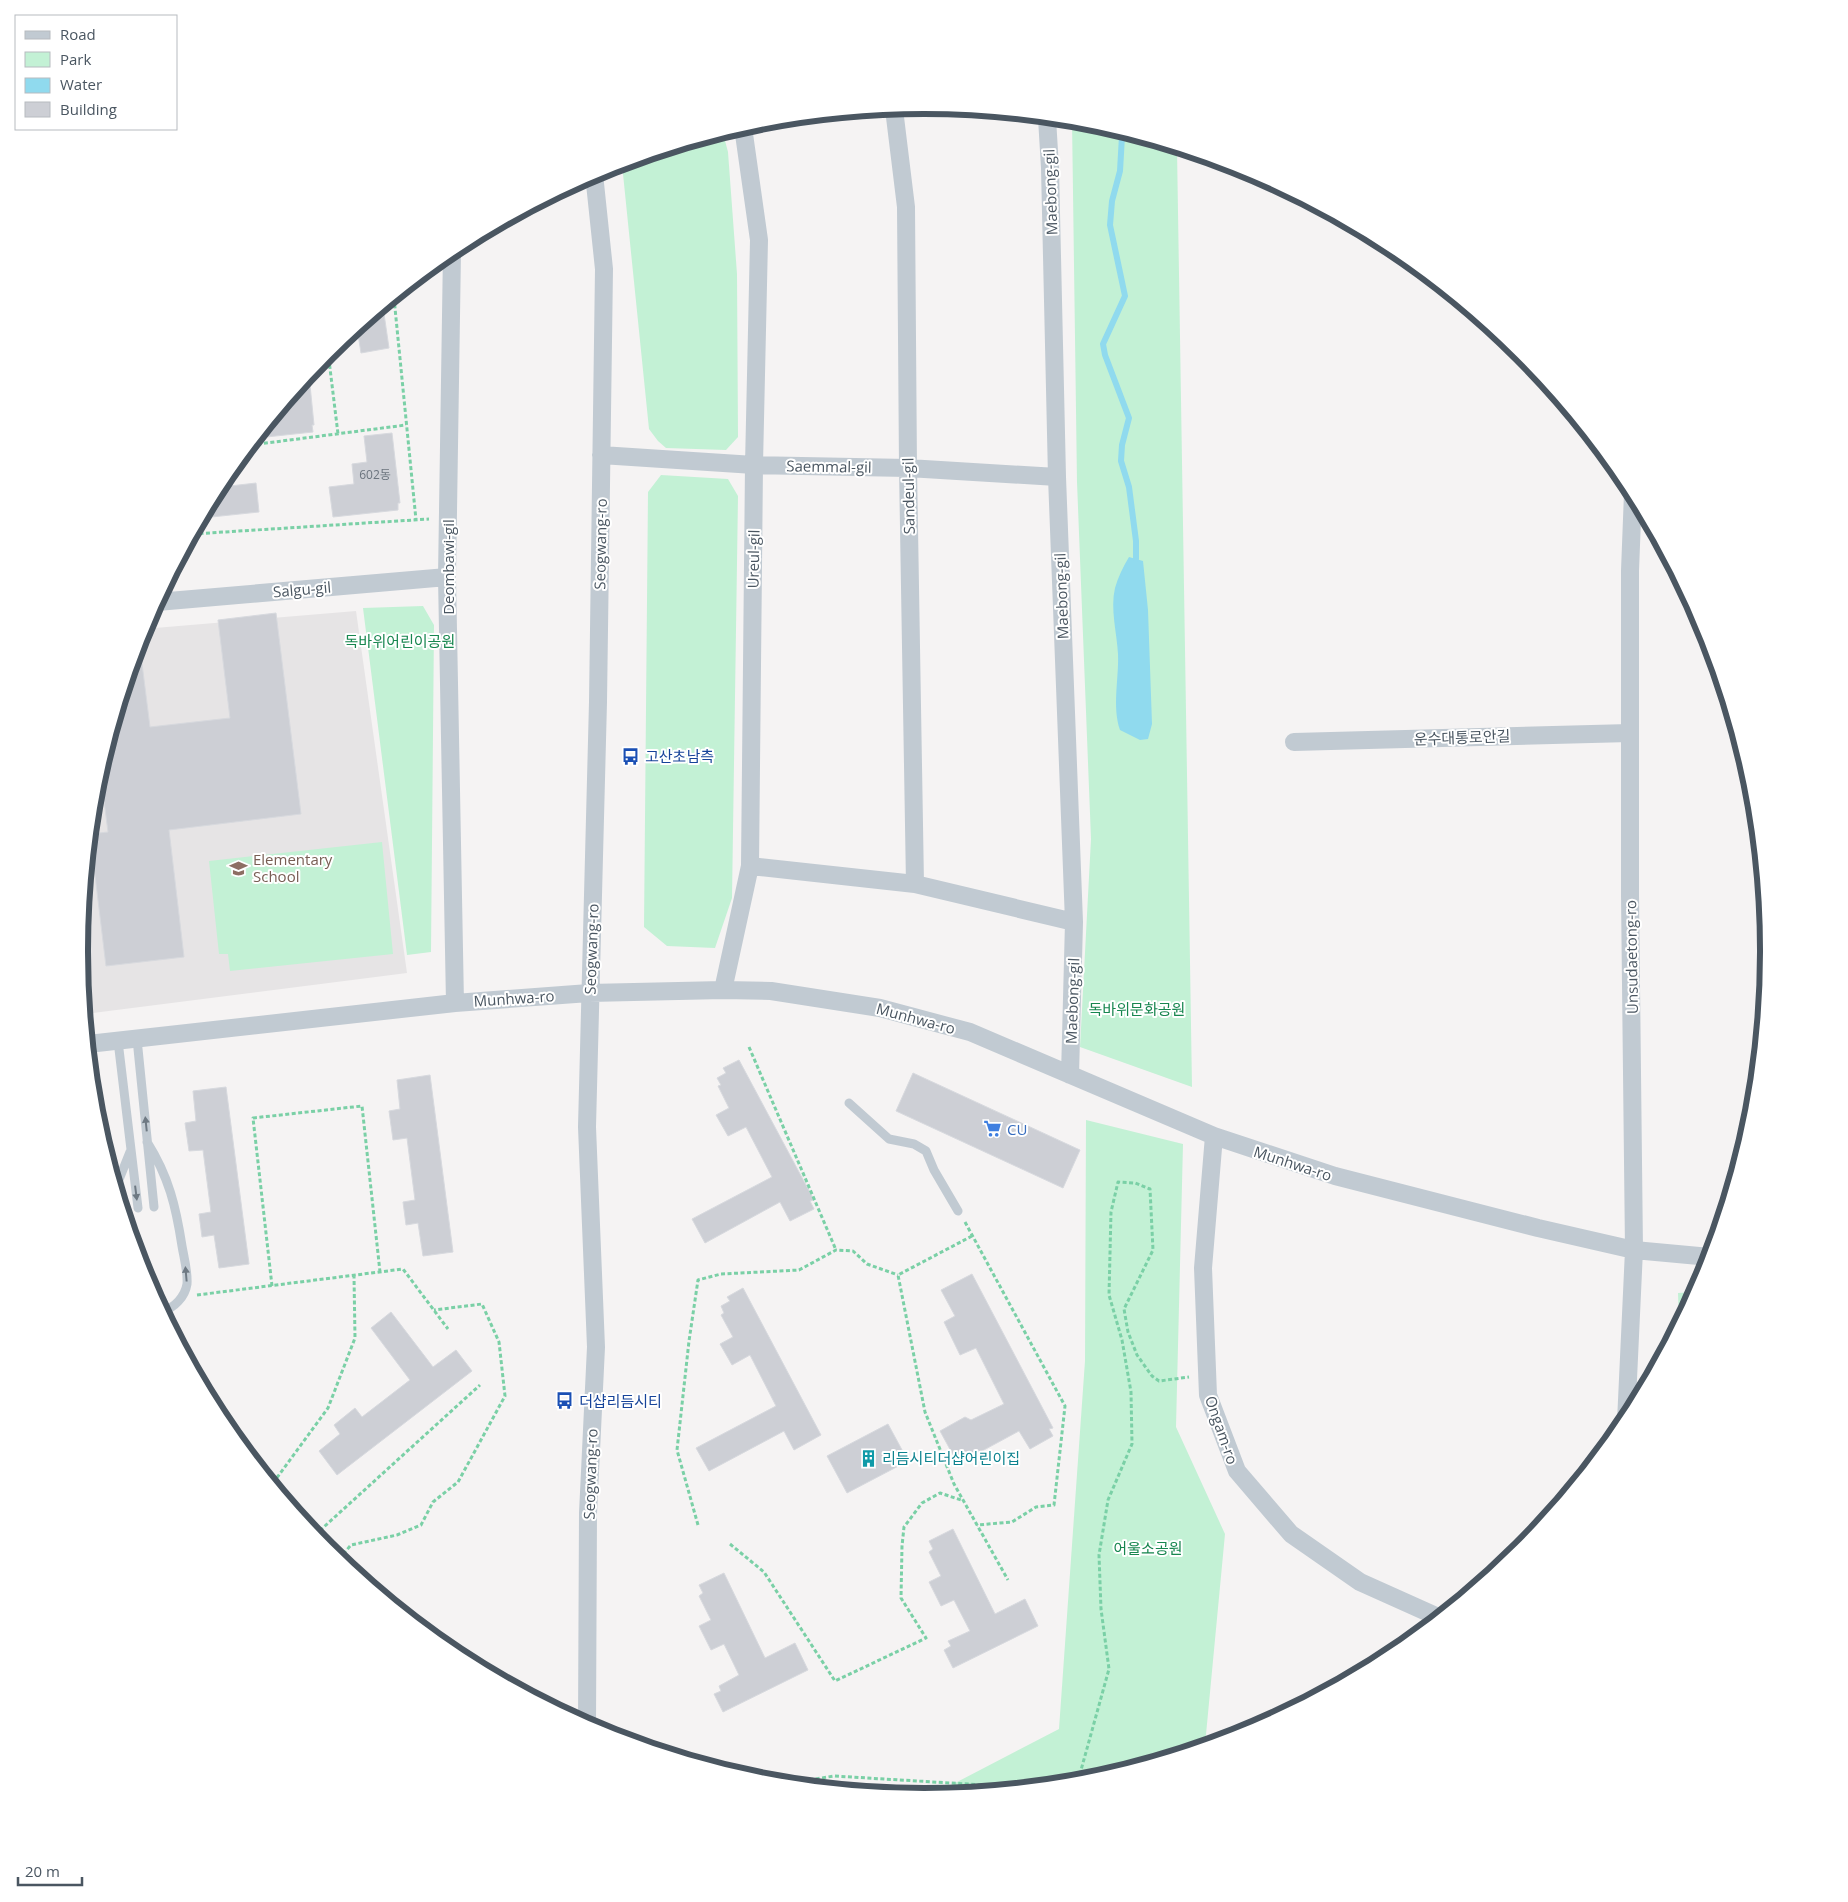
<svg xmlns="http://www.w3.org/2000/svg" width="1848" height="1902" font-family="'Open Sans','Noto Sans KR',sans-serif">
	<rect width="100%" height="100%" fill="#f5f3f3"/>
	<path fill="#e6e4e5" d="M 356,611 L 407,973 L 85,1014 L 79,951 L 95,786 L 143,629 Z"/>
	<path fill="#c3f1d5" d="M 1072,120 L 1089,122 L 1177,149 L 1192,1087 L 1080,1047 L 1091,839 L 1077,482 Z
		M 723,133 L 728,152 L 737,274 L 738,437 L 726,450 L 666,448 L 658,441 L 649,429 L 622,164 Z
		M 661,475 L 728,479 L 738,496 L 732,898 L 715,948 L 667,946 L 644,927 L 648,492 Z
		M 423,606 L 434,625 L 431,952 L 407,955 L 363,608 Z
		M 382,842 L 393,954 L 230,971 L 228,954 L 219,954 L 209,861 Z
		M 1086,1120 L 1183,1144 L 1176,1427 L 1225,1534 L 1205,1745 L 1089,1780 L 932,1795 L 1059,1729 L 1085,1361 Z
		M 1695,1292 L 1679,1324 L 1678,1293 Z"/>
	<path fill="#90daee" d="M 1129,557 L 1143,561 L 1148,610 L 1152,724 L 1148,739 L 1140,740 L 1120,730 C 1112,706 1119,679 1118,654 C 1117,633 1110,609 1115,588 C 1118,577 1123,567 1129,557 Z"/>
	<g fill="none" stroke-linecap="round" stroke-linejoin="round">
		<path stroke="#90daee" stroke-width="6" d="M 1120,132 L 1122,136 L 1120,171 L 1112,201 L 1110,225 L 1125,296 L 1103,344 L 1105,355 L 1129,418 L 1122,445 L 1121,461 L 1129,487 L 1136,541 L 1136,559"/>
	</g>
	<path fill="#cdcfd5" stroke="#d7d9de" d="M 383,307 L 389,348 L 361,353 L 357,328 Z
		M 309,375 L 314,425 L 312,425 L 313,432 L 257,438 Z
		M 392,433 L 400,503 L 398,503 L 398,510 L 333,517 L 329,487 L 354,484 L 352,464 L 367,462 L 364,436 Z
		M 229,472 L 230,486 L 256,483 L 259,512 L 202,518 L 221,481 Z
		M 276,613 L 301,814 L 169,830 L 184,957 L 106,966 L 90,834 L 108,832 L 100,769 L 139,640 L 150,727 L 230,718 L 218,620 Z
		M 739,1060 L 814,1200 L 810,1201 L 814,1209 L 790,1221 L 780,1202 L 705,1243 L 692,1219 L 772,1177 L 746,1127 L 728,1136 L 716,1115 L 729,1108 L 718,1086 L 721,1085 L 717,1078 L 726,1073 L 723,1068 Z
		M 913,1073 L 1080,1150 L 1063,1188 L 896,1111 Z
		M 430,1075 L 453,1252 L 423,1256 L 418,1223 L 406,1225 L 403,1202 L 415,1200 L 407,1138 L 393,1140 L 389,1111 L 400,1109 L 397,1080 Z
		M 226,1087 L 249,1264 L 219,1268 L 214,1235 L 202,1237 L 199,1214 L 211,1212 L 203,1150 L 189,1151 L 185,1123 L 196,1121 L 193,1091 Z
		M 972,1274 L 1053,1428 L 1049,1429 L 1053,1436 L 1030,1449 L 1019,1431 L 958,1464 L 940,1431 L 965,1417 L 971,1420 L 1004,1404 L 976,1348 L 960,1355 L 944,1322 L 955,1316 L 941,1290 Z
		M 743,1288 L 821,1435 L 794,1450 L 784,1431 L 709,1471 L 696,1448 L 776,1406 L 750,1355 L 732,1365 L 720,1344 L 733,1337 L 721,1315 L 724,1313 L 721,1306 L 730,1301 L 727,1297 Z
		M 391,1312 L 433,1367 L 456,1350 L 472,1371 L 337,1475 L 319,1451 L 340,1434 L 334,1425 L 355,1408 L 362,1417 L 410,1380 L 371,1328 Z
		M 888,1424 L 908,1461 L 847,1493 L 827,1456 Z
		M 953,1529 L 995,1614 L 1025,1599 L 1038,1626 L 953,1668 L 944,1650 L 951,1646 L 948,1641 L 970,1631 L 954,1600 L 941,1606 L 929,1582 L 941,1576 L 929,1552 L 933,1549 L 929,1541 Z
		M 724,1573 L 765,1658 L 795,1643 L 808,1670 L 723,1712 L 714,1694 L 721,1691 L 719,1686 L 739,1675 L 724,1644 L 711,1650 L 699,1626 L 711,1620 L 699,1596 L 703,1593 L 699,1585 Z"/>
	<g fill="none" stroke-linecap="round" stroke-linejoin="round">
		<path stroke="#7ad0a6" stroke-width="3" stroke-dasharray="4 2.5" stroke-linecap="butt" d="M 394,298 L 416,520
			M 328,352 L 338,434
			M 251,445 L 406,425
			M 193,534 L 429,519
			M 749,1047 L 836,1250
			M 965,1222 L 1065,1406 L 1054,1505 L 1036,1507 L 1012,1522 L 977,1525
			M 972,1236 L 898,1275 L 925,1412 L 954,1484 L 1008,1580
			M 272,1286 L 253,1118 L 362,1106 L 380,1272
			M 197,1295 L 403,1269 L 448,1329
			M 273,1483 L 328,1408 L 355,1338 L 354,1276
			M 698,1525 L 677,1450 L 689,1341 L 698,1280 L 721,1274 L 799,1270 L 836,1250 L 853,1251 L 867,1264 L 898,1275
			M 315,1535 L 480,1385
			M 730,1544 L 764,1572 L 835,1681 L 926,1638 L 901,1598 L 902,1546 L 904,1527 L 922,1503 L 940,1493 L 964,1501
			M 339,1559 L 351,1545 L 397,1535 L 421,1525 L 433,1502 L 458,1482 L 505,1396 L 499,1342 L 482,1304 L 434,1310
			M 1078,1781 L 1109,1669 L 1101,1609 L 1099,1555 L 1108,1500 L 1132,1444 L 1131,1392 L 1122,1340 L 1109,1295 L 1111,1212 L 1118,1182 L 1135,1183 L 1150,1189 L 1153,1250 L 1124,1309 L 1128,1332 L 1137,1355 L 1152,1376 L 1159,1381 L 1189,1377
			M 790,1783 L 834,1776 L 1017,1787"/>
		<path stroke="#c1cad2" stroke-width="9" d="M 137,1039 L 154,1207
			M 118,1041 L 138,1208
			M 849,1103 L 889,1139 L 914,1144 L 926,1151 L 934,1170 L 958,1211
			M 147,1142 C 169,1177 176,1207 182,1246 C 184,1258 188,1272 187,1284 C 185,1297 174,1308 163,1311
			M 116,1187 L 130,1152"/>
		<path stroke="#c1cad2" stroke-width="18" d="M 894,109 L 906,207 L 908,468 L 915,884
			M 1047,118 L 1050,168 L 1057,477 L 1074,922 L 1070,1075
			M 452,251 L 447,577 L 455,1003
			M 601,455 L 754,465 L 908,468 L 1057,477
			M 157,602 L 447,577
			M 1294,742 L 1630,733
			M 750,866 L 915,884 L 1074,922
			M 723,990 L 750,866 L 754,465 L 759,240 L 743,127
			M 88,1044 L 455,1003 L 589,993 L 723,990 L 771,991 L 880,1008 L 970,1032 L 1214,1136 L 1335,1176 L 1538,1228 L 1634,1250 L 1710,1257
			M 1214,1136 L 1203,1268 L 1208,1395 L 1237,1471 L 1291,1534 L 1360,1582 L 1438,1617
			M 1626,1422 L 1634,1250 L 1630,895 L 1630,571 L 1633,493
			M 587,1725 L 588,1513 L 596,1347 L 587,1127 L 598,702 L 604,269 L 594,174"/>
	</g>
	<defs><path id="oneway-solid" d="M-6-.8H1V-3.2L6.5 0L1 3.2V.8H-6Z" transform="scale(1.25)"/></defs>
	<g fill="#6e7983">
		<use href="#oneway-solid" transform="translate(146 1124) rotate(-96)"/>
		<use href="#oneway-solid" transform="translate(136 1193) rotate(83)"/>
		<use href="#oneway-solid" transform="translate(186 1274) rotate(-95)"/>
	</g>
	<defs>
		<symbol id="bus-bare" viewBox="-9 -9 18 18"><path d="M-5-6H5V4H4V6H2V4H-2V6H-4V4H-5ZM-3.5-4V0h7V-4ZM-3.5 1.2v1.5H-2V1.2ZM2 1.2v1.5H3.5V1.2Z" fill="#1a4fb4" stroke="#fff" stroke-width="2.5" paint-order="stroke"/></symbol>
		<symbol id="school-bare" viewBox="-9 -9 18 18"><path d="M0-5L7-2L0 1L-7-2ZM-4 1L0 2.5L4 1V4Q0 6-4 4Z" fill="#8d6e63" stroke="#fff" stroke-width="2.5" paint-order="stroke"/></symbol>
		<symbol id="supermarket-bare" viewBox="-9 -9 18 18"><path d="M-6-5.5h2.5l.6 2H6L4.5 2H-2.5L-4.4-4H-6ZM-1.5 3.2a1.3 1.3 0 1 0 .1 0ZM3 3.2a1.3 1.3 0 1 0 .1 0Z" fill="#3f7fe0" stroke="#fff" stroke-width="2.5" paint-order="stroke"/></symbol>
		<symbol id="building-bare" viewBox="-9 -9 18 18"><path d="M-4-6H4V6H1V3H-1V6H-4ZM-2.5-4.3h1.7v1.8h-1.7ZM.8-4.3h1.7v1.8H.8ZM-2.5-1h1.7V.8h-1.7ZM.8-1h1.7V.8H.8Z" fill="#0f9aa8" stroke="#fff" stroke-width="2.5" paint-order="stroke"/></symbol>
	</defs>
	<g fill-rule="evenodd">
		<use href="#bus-bare" x="618" y="744" width="25" height="25"/>
		<use href="#school-bare" x="226" y="856" width="25" height="25"/>
		<use href="#supermarket-bare" x="980" y="1116" width="25" height="25"/>
		<use href="#bus-bare" x="552" y="1388" width="25" height="25"/>
		<use href="#building-bare" x="856" y="1446" width="25" height="25"/>
	</g>
	<g text-anchor="middle" dominant-baseline="central" stroke-width="4" stroke-linejoin="round" paint-order="stroke">
		<g font-size="12" fill="#6b747e">
			<text x="375" y="474">602동</text>
		</g>
		<g font-size="15" fill="#4a5661" stroke="#fff">
			<text transform="translate(1050 192) rotate(-92)">Maebong-gil</text>
			<text transform="translate(829 466) rotate(1)">Saemmal-gil</text>
			<text transform="translate(908 496) rotate(-91)">Sandeul-gil</text>
			<text transform="translate(600 544) rotate(-89)">Seogwang-ro</text>
			<text transform="translate(753 559) rotate(-89)">Ureul-gil</text>
			<text transform="translate(448 567) rotate(-90)">Deombawi-gil</text>
			<text transform="translate(302 589) rotate(-5)">Salgu-gil</text>
			<text transform="translate(1061 596) rotate(-92)">Maebong-gil</text>
			<text transform="translate(1462 737) rotate(-2)">운수대통로안길</text>
			<text transform="translate(591 949) rotate(-88)">Seogwang-ro</text>
			<text transform="translate(1631 957) rotate(-91)">Unsudaetong-ro</text>
			<text transform="translate(514 998) rotate(-4)">Munhwa-ro</text>
			<text transform="translate(1072 1001) rotate(-88)">Maebong-gil</text>
			<text transform="translate(916 1018) rotate(15)">Munhwa-ro</text>
			<text transform="translate(1293 1163) rotate(18)">Munhwa-ro</text>
			<text transform="translate(1222 1430) rotate(71)">Ongam-ro</text>
			<text transform="translate(590 1474) rotate(-88)">Seogwang-ro</text>
		</g>
		<g font-size="15" fill="#17864f" stroke="#fff">
			<text x="400" y="641">독바위어린이공원</text>
			<text x="1137" y="1009">독바위문화공원</text>
			<text x="1148" y="1548">어울소공원</text>
		</g>
		<g font-size="15" fill="#164399" stroke="#fff" text-anchor="start">
			<text x="645" y="756">고산초남측</text>
			<text x="579" y="1401">더샵리듬시티</text>
		</g>
		<g font-size="15" fill="#785e54" stroke="#fff" text-anchor="start">
			<text x="253" y="859">Elementary<tspan x="253" dy="17">School</tspan></text>
		</g>
		<g font-size="15" fill="#366cbe" stroke="#fff" text-anchor="start">
			<text x="1007" y="1129">CU</text>
		</g>
		<g font-size="15" fill="#0d838f" stroke="#fff" text-anchor="start">
			<text x="882" y="1458">리듬시티더샵어린이집</text>
		</g>
	</g>
	<path d="M0 0H1848V1902H0ZM924 114H924A836 836 0 0 1 1760 950V952A836 836 0 0 1 924 1788H924A836 836 0 0 1 88 952V950A836 836 0 0 1 924 114Z" fill="#fff" fill-rule="evenodd"/>
	<path fill="none" stroke="#4a5661" stroke-width="6" d="M924 114H924A836 836 0 0 1 1760 950V952A836 836 0 0 1 924 1788H924A836 836 0 0 1 88 952V950A836 836 0 0 1 924 114Z"/>
	<rect x="15" y="15" width="162" height="115" fill="#ffffff" stroke="#b7bbc0"/>
	<rect x="25" y="31" width="25" height="8" fill="#c1cad2" stroke="#b7bbc0"/>
	<text x="60" y="40" font-size="15" fill="#4a5661">Road</text>
	<rect x="25" y="52" width="25" height="15" fill="#c3f1d5" stroke="#b7bbc0"/>
	<text x="60" y="65" font-size="15" fill="#4a5661">Park</text>
	<rect x="25" y="78" width="25" height="15" fill="#90daee" stroke="#b7bbc0"/>
	<text x="60" y="90" font-size="15" fill="#4a5661">Water</text>
	<rect x="25" y="102" width="25" height="15" fill="#cdcfd5" stroke="#b7bbc0"/>
	<text x="60" y="115" font-size="15" fill="#4a5661">Building</text>
	<path d="M18 1877v8h64v-8" fill="none" stroke="#4a5661" stroke-width="2.5"/>
	<text x="25" y="1877" font-size="15" fill="#4a5661" stroke="#ffffff" stroke-width="4" paint-order="stroke">20 m</text>
</svg>
